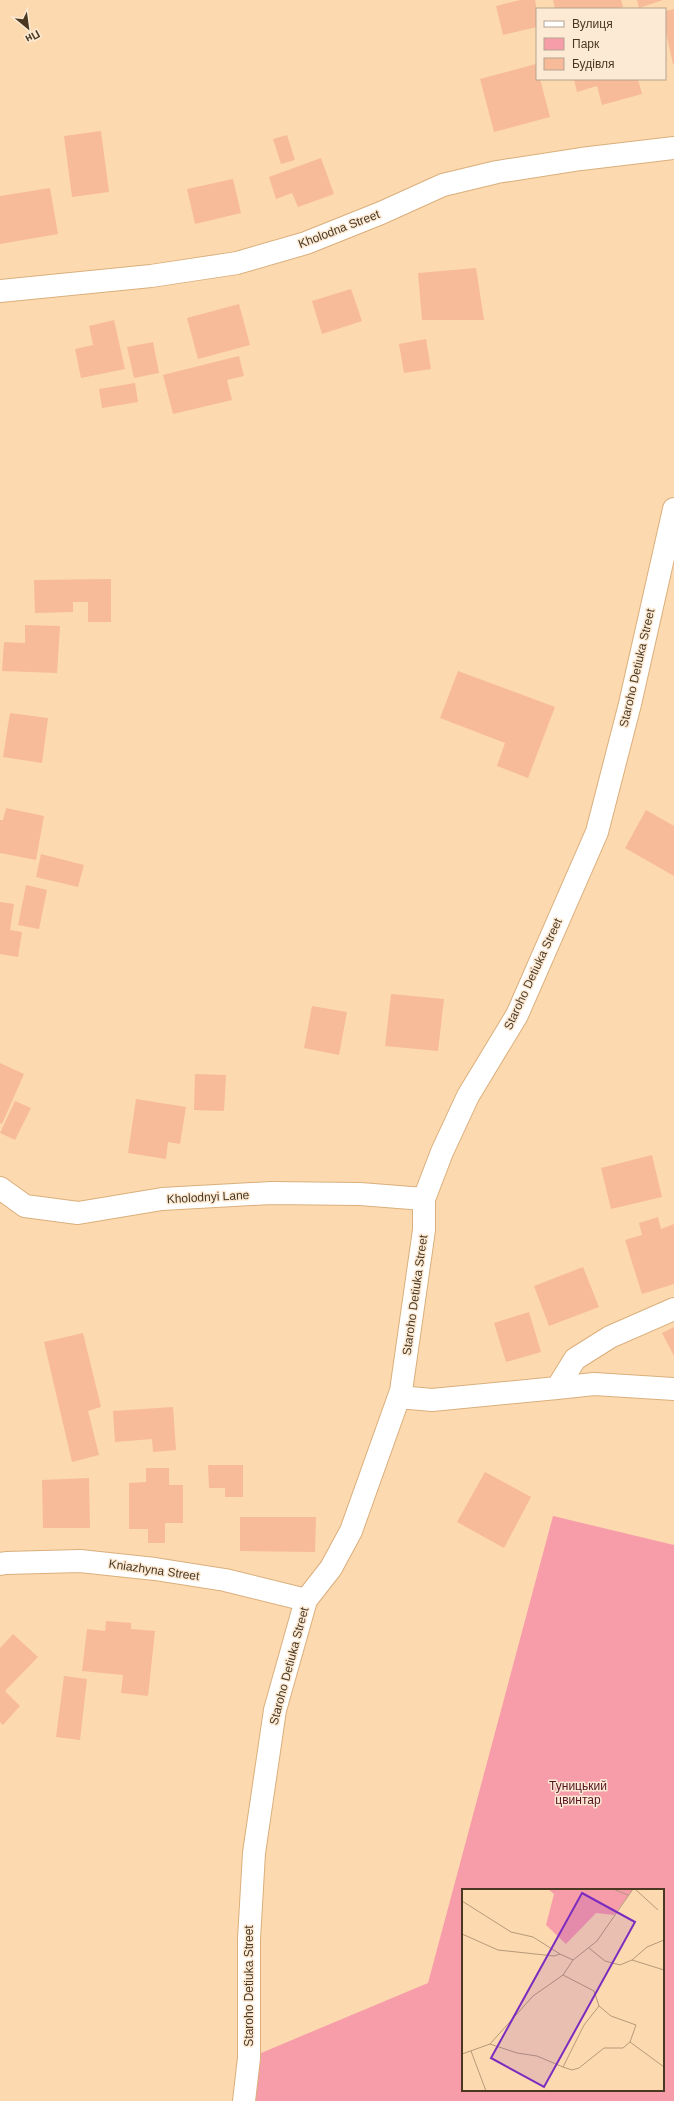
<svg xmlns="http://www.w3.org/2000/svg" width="674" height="2101" font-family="Helvetica,sans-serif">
	<rect width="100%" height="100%" fill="#fdd9b0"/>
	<path fill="#f79ca9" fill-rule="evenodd" d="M 553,1516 L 674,1545 L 674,2101 L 244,2101 L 249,2058 L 428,1983 ZM 463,1890 L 663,1890 L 663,2090 L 463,2090 Z"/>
	<path fill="#f7bb99" d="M 520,0 L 535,0 L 537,11 L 537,27 L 503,35 L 496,6 Z
		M 553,0 L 621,0 L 623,7 L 616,9 L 555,9 Z
		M 637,0 L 663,0 L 639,8 Z
		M 674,9 L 674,64 L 673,64 L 665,28 L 665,11 Z
		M 536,64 L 537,79 L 540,79 L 550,117 L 494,132 L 480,79 Z
		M 574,79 L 638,79 L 642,94 L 602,105 L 597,86 L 577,92 Z
		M 101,131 L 109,192 L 72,197 L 64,136 Z
		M 287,135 L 295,160 L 281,164 L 273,139 Z
		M 321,158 L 334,194 L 298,207 L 292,193 L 276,199 L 269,177 Z
		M 233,179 L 241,213 L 195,224 L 187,189 Z
		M 50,188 L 58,234 L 0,244 L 0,196 Z
		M 476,268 L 484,320 L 422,320 L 418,273 Z
		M 351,289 L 362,321 L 322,334 L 312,301 Z
		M 239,304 L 250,345 L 198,359 L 187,318 Z
		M 114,320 L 125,369 L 81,378 L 75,349 L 93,345 L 89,326 Z
		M 426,339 L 431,369 L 404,373 L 399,344 Z
		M 153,342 L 159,373 L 134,378 L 127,347 Z
		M 239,356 L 244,376 L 227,380 L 232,400 L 173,414 L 163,375 Z
		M 135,383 L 138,402 L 102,408 L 99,389 Z
		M 111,579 L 111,622 L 88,622 L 88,602 L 73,602 L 73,612 L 35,613 L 34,580 Z
		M 25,625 L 60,626 L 57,673 L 2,671 L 4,642 L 25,643 Z
		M 458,671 L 555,707 L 528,778 L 497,766 L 505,743 L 440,718 Z
		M 10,713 L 48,718 L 42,763 L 3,757 Z
		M 6,808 L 44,816 L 36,860 L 0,853 L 0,820 L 3,820 Z
		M 646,810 L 674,826 L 674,876 L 625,848 Z
		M 41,854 L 84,865 L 78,887 L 36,877 Z
		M 26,885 L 47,890 L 39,929 L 18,925 Z
		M 0,902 L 14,904 L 10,930 L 22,932 L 18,957 L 0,954 Z
		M 391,994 L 444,999 L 438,1051 L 385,1046 Z
		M 312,1006 L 347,1012 L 339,1055 L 304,1048 Z
		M 0,1063 L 24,1074 L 2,1124 L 0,1123 Z
		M 195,1074 L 226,1075 L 224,1111 L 194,1110 Z
		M 136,1099 L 186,1107 L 180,1144 L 168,1142 L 166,1159 L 128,1153 Z
		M 15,1101 L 31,1108 L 15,1140 L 0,1133 Z
		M 652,1155 L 662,1197 L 611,1209 L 601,1168 Z
		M 658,1217 L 661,1229 L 674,1224 L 674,1284 L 642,1294 L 625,1240 L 642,1235 L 639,1223 Z
		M 583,1267 L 599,1307 L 549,1326 L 534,1286 Z
		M 529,1312 L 541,1352 L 506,1362 L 494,1323 Z
		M 674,1327 L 674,1356 L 662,1333 Z
		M 83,1333 L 101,1407 L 88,1411 L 99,1455 L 72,1462 L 44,1342 Z
		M 173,1407 L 176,1450 L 153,1452 L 152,1439 L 115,1442 L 113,1411 Z
		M 208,1465 L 243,1465 L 243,1497 L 225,1497 L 225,1488 L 209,1488 Z
		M 146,1468 L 169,1468 L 169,1485 L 183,1485 L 183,1523 L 165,1523 L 165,1543 L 148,1543 L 148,1529 L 129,1529 L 129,1483 L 146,1482 Z
		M 485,1472 L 531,1497 L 504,1548 L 457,1522 Z
		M 89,1478 L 90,1528 L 43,1528 L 42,1480 Z
		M 240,1517 L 316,1517 L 315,1552 L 240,1551 Z
		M 106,1621 L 131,1623 L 131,1629 L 155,1631 L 148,1696 L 121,1693 L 123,1675 L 82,1671 L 87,1629 L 105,1631 Z
		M 13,1634 L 38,1657 L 5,1691 L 20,1706 L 3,1725 L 0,1722 L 0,1648 Z
		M 64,1676 L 87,1679 L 80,1740 L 56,1737 Z"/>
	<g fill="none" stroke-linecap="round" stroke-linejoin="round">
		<defs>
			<path id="minor" d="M 0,291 L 151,276 L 237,263 L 306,243 L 381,213 L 443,185 L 497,172 L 581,159 L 674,148
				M 0,1188 L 25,1206 L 78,1213 L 162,1199 L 271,1193 L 360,1194 L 424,1199
				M 674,1309 L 610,1337 L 575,1359 L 557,1388 L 594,1384 L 674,1389
				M 399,1397 L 432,1400 L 557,1388
				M 0,1564 L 6,1563 L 80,1561 L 155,1569 L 225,1580 L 306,1600
				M 244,2101 L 249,2058 L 249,1939 L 254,1853 L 275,1710 L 306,1600 L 331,1568 L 351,1531 L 401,1391 L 424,1230 L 424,1199 L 442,1152 L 468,1096 L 517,1015 L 597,832 L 630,704 L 674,509"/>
		</defs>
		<use href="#minor" stroke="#daaf7c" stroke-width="24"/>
		<use href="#minor" stroke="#fff" stroke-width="22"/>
	</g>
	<g text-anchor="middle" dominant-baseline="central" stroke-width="3" stroke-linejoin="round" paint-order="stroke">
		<g font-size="12" fill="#4a3823" stroke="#fcead5">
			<text transform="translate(339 229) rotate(-21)">Kholodna Street</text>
			<text transform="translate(637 668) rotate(-77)">Staroho Detiuka Street</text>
			<text transform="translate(533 974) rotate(-65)">Staroho Detiuka Street</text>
			<text transform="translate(208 1197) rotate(-3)">Kholodnyi Lane</text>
			<text transform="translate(415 1295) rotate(-82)">Staroho Detiuka Street</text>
			<text transform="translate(154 1570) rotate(8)">Kniazhyna Street</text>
			<text transform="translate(289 1666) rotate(-75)">Staroho Detiuka Street</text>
			<text transform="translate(249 1986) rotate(-90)">Staroho Detiuka Street</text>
		</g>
		<g font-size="12" fill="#551323" stroke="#fcead5">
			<text x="578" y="1786">Туницький<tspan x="578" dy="14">цвинтар</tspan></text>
		</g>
	</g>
	<g transform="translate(462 1889)">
		<rect width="202" height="202" fill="#fdd9b0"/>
		<path d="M 86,0 L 171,0 L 152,26 L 134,24 L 104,55 L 84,36 L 92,5 Z" fill="#f79ca9"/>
		<path fill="none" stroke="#b59978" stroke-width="1" d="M 151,0 L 166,6M 173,0 L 196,21M 0,12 L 49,43 L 71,48 L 98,65 L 92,67 L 36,61 L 0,45M 127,59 L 143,72 L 158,76 L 170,71 L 185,58 L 202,51M 98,65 L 111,71M 170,71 L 202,81M 101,86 L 132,102 L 137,117M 168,153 L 202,178M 28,155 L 55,164 L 75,167 L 101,178 L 122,136 L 137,117M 9,162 L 24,202M 0,165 L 28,155 L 71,107 L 101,86 L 111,71 L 135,52 L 171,0M 101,178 L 110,181 L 117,179 L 142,159 L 161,159 L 168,153 L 174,136 L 149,127 L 137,117"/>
		<path fill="#7b2cbf" fill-opacity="0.15" stroke="#7b2cbf" stroke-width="2" d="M 120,4 L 173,33 L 82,198 L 29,169 Z"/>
		<rect width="202" height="202" fill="none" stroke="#4a3823" stroke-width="2"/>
	</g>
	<rect x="536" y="8" width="130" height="72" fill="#fcead5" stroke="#b5a38e"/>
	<rect x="544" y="21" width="20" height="6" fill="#ffffff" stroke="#b5a38e"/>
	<text x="572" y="28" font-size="12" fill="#4a3823">Вулиця</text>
	<rect x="544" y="38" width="20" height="12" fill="#f79ca9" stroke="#b5a38e"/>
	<text x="572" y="48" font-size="12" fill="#4a3823">Парк</text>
	<rect x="544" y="58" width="20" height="12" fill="#f7bb99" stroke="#b5a38e"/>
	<text x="572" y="68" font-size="12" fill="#4a3823">Будівля</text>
	<g transform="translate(28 28) rotate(151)" stroke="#fcead5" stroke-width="3" paint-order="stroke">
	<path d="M0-3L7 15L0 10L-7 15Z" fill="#4a3823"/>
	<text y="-6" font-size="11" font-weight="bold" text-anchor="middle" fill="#4a3823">Пн</text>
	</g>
</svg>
